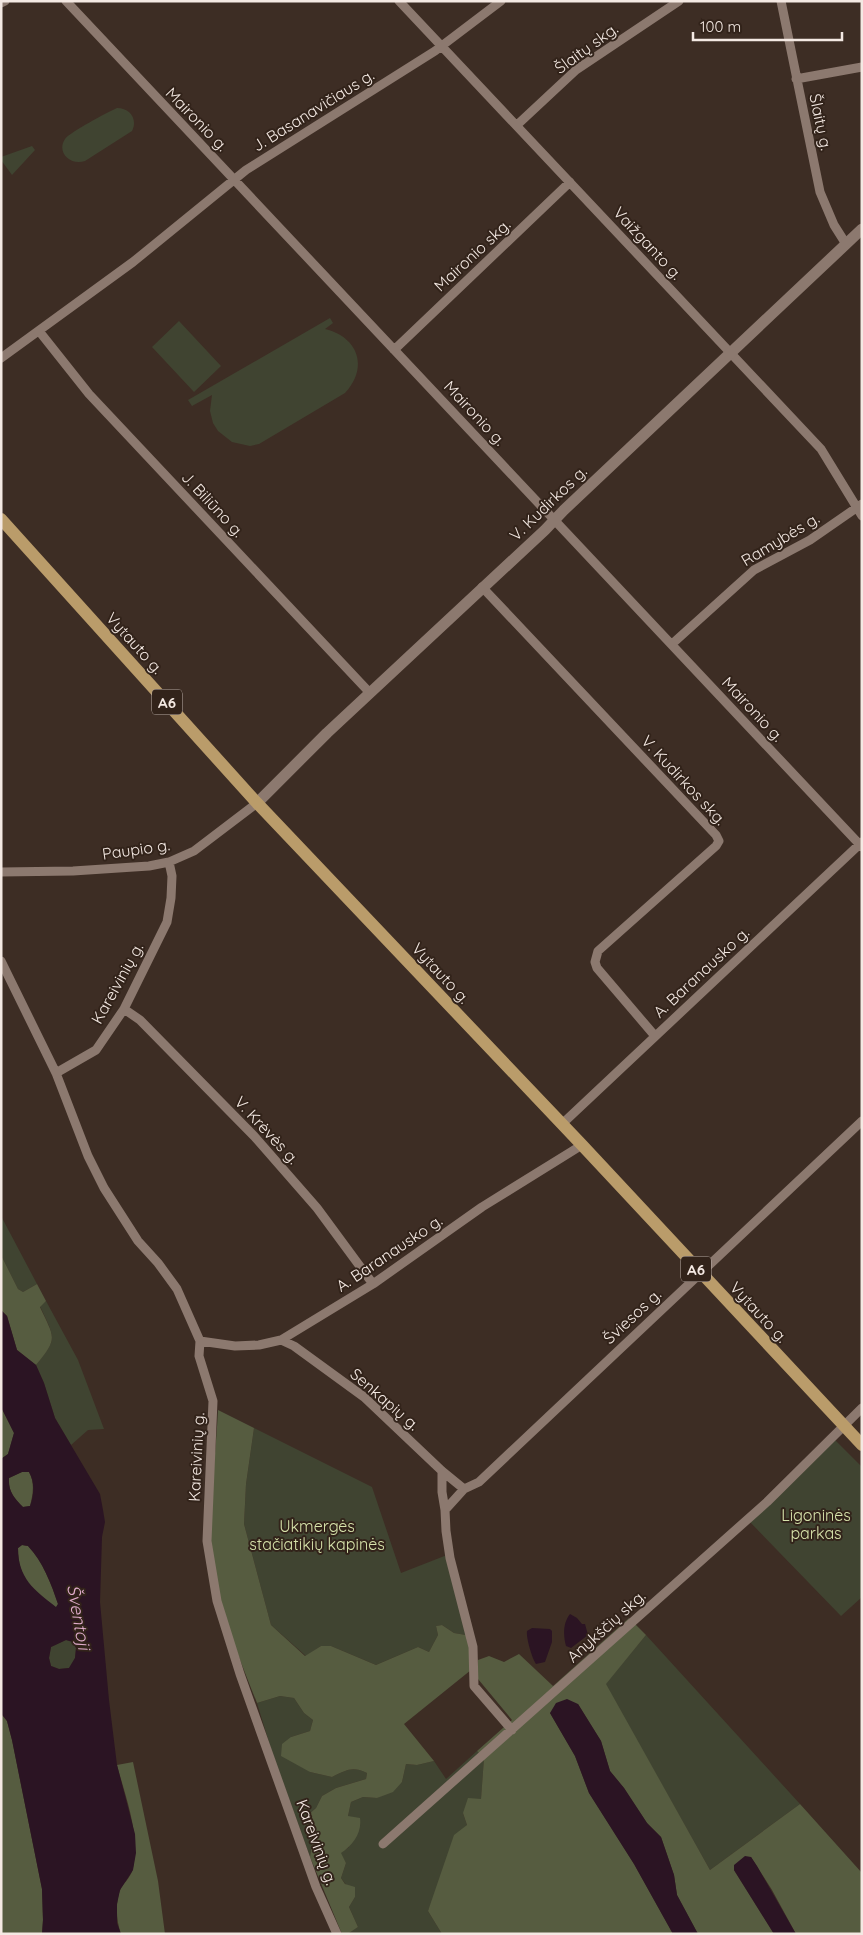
<svg xmlns="http://www.w3.org/2000/svg" width="863" height="1935" font-family="Quicksand,sans-serif">
	<rect width="100%" height="100%" fill="#3d2d24"/>
	<path fill="#404431" d="M 117,108 C 130,108 138,119 132,131 L 85,161 C 71,166 56,153 65,139 C 70,132 108,112 117,108 Z
		M 32,146 L 35,150 L 12,175 L 1,160 L 1,157 Z
		M 330,318 L 333,323 L 325,329 C 358,337 369,367 345,393 L 259,444 L 250,446 L 232,442 L 218,431 L 213,423 L 210,411 L 212,395 L 192,406 L 188,400 Z
		M 179,321 L 221,366 L 194,392 L 152,347 Z
		M 1,1216 L 37,1284 L 23,1292 L 18,1289 L 1,1255 Z
		M 46,1301 L 78,1360 L 104,1429 L 88,1430 L 71,1445 L 55,1418 L 44,1383 L 36,1365 C 59,1337 54,1338 40,1306 Z
		M 254,1428 L 372,1487 L 401,1573 L 447,1555 L 466,1635 L 454,1633 L 442,1625 L 436,1626 L 438,1635 L 429,1652 L 418,1647 L 376,1665 L 331,1646 L 321,1646 L 306,1656 L 271,1625 L 244,1524 L 246,1484 Z
		M 835,1440 L 862,1467 L 862,1597 L 841,1616 L 750,1522 Z
		M 646,1635 L 800,1804 L 710,1870 L 605,1684 Z
		M 66,1640 L 73,1642 L 76,1648 L 75,1658 L 69,1668 L 59,1669 L 51,1666 L 49,1658 L 51,1647 Z
		M 280,1696 L 294,1698 L 304,1713 L 313,1720 L 310,1731 L 291,1737 L 310,1772 L 332,1777 C 347,1770 352,1766 367,1773 L 366,1779 L 336,1788 L 322,1796 L 316,1808 L 308,1815 L 306,1834 L 312,1843 L 310,1857 L 271,1749 L 257,1703 Z
		M 477,1751 L 484,1758 L 481,1800 L 463,1813 L 467,1825 L 428,1911 L 442,1934 L 346,1934 L 358,1927 L 349,1907 L 355,1897 L 341,1878 L 346,1863 L 340,1853 L 349,1847 L 348,1816 L 351,1802 L 363,1797 L 377,1798 L 402,1782 L 406,1764 L 417,1765 L 434,1761 L 446,1779 Z"/>
	<path fill="#565c40" d="M 1,1255 L 18,1289 L 23,1292 L 37,1284 L 46,1301 L 40,1307 C 54,1338 59,1337 36,1365 L 17,1350 L 7,1316 L 1,1310 Z
		M 1,1407 L 14,1433 L 8,1454 L 1,1459 Z
		M 218,1410 L 254,1428 L 246,1484 L 244,1524 L 271,1625 L 305,1656 L 321,1646 L 331,1646 L 376,1665 L 418,1647 L 429,1652 L 438,1635 L 436,1626 L 442,1625 L 454,1633 L 466,1635 L 470,1647 L 471,1670 L 404,1724 L 434,1761 L 417,1765 L 406,1764 L 402,1782 L 393,1792 L 377,1798 L 363,1797 L 351,1802 L 348,1816 L 360,1818 C 362,1833 353,1845 341,1853 L 346,1863 L 341,1878 L 345,1884 L 355,1887 L 355,1897 L 349,1907 L 358,1927 L 349,1933 L 342,1934 L 310,1857 L 312,1843 L 306,1834 L 308,1815 L 316,1808 L 322,1796 L 336,1788 L 366,1779 L 367,1773 C 352,1766 347,1770 332,1777 L 310,1772 L 281,1756 L 282,1744 L 291,1737 L 310,1731 L 313,1720 L 304,1713 L 294,1698 L 280,1696 L 257,1703 C 238,1654 211,1592 211,1539 C 210,1496 216,1452 218,1410 Z
		M 22,1472 L 29,1472 C 35,1483 33,1494 30,1506 L 23,1507 C 14,1498 8,1491 9,1478 Z
		M 22,1545 L 28,1546 C 43,1562 51,1583 58,1604 L 56,1608 C 49,1601 41,1597 34,1591 C 22,1580 18,1563 18,1548 Z
		M 629,1618 L 646,1635 L 606,1684 L 710,1870 L 800,1804 L 862,1873 L 862,1934 L 796,1934 L 772,1890 L 751,1857 L 734,1870 L 774,1934 L 698,1934 L 677,1895 L 674,1875 L 661,1837 L 647,1823 L 624,1788 L 610,1771 L 601,1741 L 578,1704 L 550,1713 L 575,1756 L 589,1793 L 634,1864 L 673,1934 L 442,1934 L 428,1911 L 454,1835 L 467,1825 L 463,1813 L 468,1798 L 481,1799 L 484,1758 L 477,1751 L 512,1720 L 478,1679 L 478,1660 L 489,1656 L 504,1662 L 519,1654 L 553,1686 Z
		M 1,1714 L 7,1721 L 12,1740 L 42,1889 L 43,1920 L 42,1934 L 1,1934 Z
		M 133,1762 L 158,1881 L 165,1934 L 121,1934 C 116,1920 115,1901 121,1888 C 125,1882 132,1875 133,1868 C 140,1833 126,1799 117,1765 Z"/>
	<path fill="#2b1423" fill-rule="evenodd" d="M 1,1310 L 7,1316 L 17,1350 L 36,1365 L 44,1383 L 55,1418 L 100,1494 L 103,1510 L 105,1522 L 102,1537 L 100,1602 L 109,1700 L 117,1765 L 135,1834 L 136,1853 L 133,1870 L 120,1890 L 117,1904 L 117,1923 L 121,1934 L 42,1934 L 43,1920 L 42,1889 L 12,1740 L 7,1721 L 1,1713 L 1,1459 L 8,1454 L 14,1433 L 1,1407 ZM 22,1472 L 29,1472 C 35,1482 34,1495 30,1506 L 23,1507 C 14,1498 8,1491 9,1478 ZM 22,1545 L 28,1546 C 43,1562 51,1583 58,1604 L 56,1607 C 34,1590 18,1578 18,1548 ZM 66,1640 L 73,1642 L 76,1648 L 75,1658 L 69,1668 L 59,1669 L 51,1666 L 49,1658 L 51,1647 Z
		M 570,1614 L 577,1618 L 582,1624 L 585,1624 L 588,1635 L 571,1648 L 566,1646 C 563,1635 563,1623 570,1614 Z
		M 532,1628 L 550,1629 L 552,1631 L 552,1642 L 545,1662 L 536,1664 C 532,1658 526,1638 527,1631 Z
		M 567,1699 L 578,1704 L 601,1741 L 610,1771 L 624,1788 L 647,1823 L 661,1837 L 674,1875 L 677,1895 L 698,1934 L 673,1934 L 634,1864 L 589,1793 L 575,1756 L 550,1713 L 556,1703 Z
		M 745,1856 L 751,1857 L 757,1866 L 796,1934 L 774,1934 L 734,1870 L 734,1865 Z"/>
	<g fill="none" stroke-linecap="round" stroke-linejoin="round">
		<path stroke="#8c796f" stroke-width="9" d="M 66,1 L 862,847
			M 399,1 L 821,449 L 862,516
			M 781,1 L 820,192 L 834,225 L 846,244
			M 1,3 L 5,1
			M 796,79 L 862,67
			M 517,125 L 576,70 L 679,1
			M 39,331 L 89,394 L 370,693
			M 394,350 L 570,182
			M 1,358 L 133,262 L 246,170 L 435,51 L 501,1
			M 482,587 L 716,835 L 719,841 L 716,846 L 598,951 L 595,962 L 597,968 L 655,1036
			M 672,644 L 754,570 L 810,540 L 862,504
			M 1,872 L 73,871 L 149,866 L 169,862 L 194,851 L 257,803
			M 1,961 L 56,1073 L 88,1156 L 104,1188 L 138,1241 L 158,1263 L 177,1289 L 200,1341 L 199,1356 L 213,1401 L 207,1541 L 217,1601 L 240,1674 L 316,1887 L 337,1934
			M 124,1009 L 140,1020 L 254,1136 L 317,1208 L 373,1284
			M 56,1073 L 96,1050 L 124,1009 L 167,922 L 171,898 L 172,876 L 169,862
			M 562,1124 L 862,842
			M 281,1340 L 294,1346 L 364,1397 L 442,1471 L 464,1489
			M 200,1341 L 235,1346 L 259,1345 L 281,1340 L 373,1284 L 482,1207 L 582,1145
			M 442,1471 L 442,1492 L 445,1510
			M 512,1730 L 474,1686 L 473,1647 L 450,1558 L 446,1531 L 445,1510 L 464,1489 L 479,1482 L 862,1121
			M 383,1844 L 767,1502 L 862,1408"/>
		<path stroke="#8c796f" stroke-width="11" d="M 257,803 L 327,733 L 545,530 L 564,510 L 862,229"/>
		<path stroke="#ba9c6a" stroke-width="12" d="M 1,519 L 257,803 L 582,1145 L 862,1445"/>
	</g>
	<g text-anchor="middle" dominant-baseline="central" stroke-width="4" stroke-linejoin="round" paint-order="stroke">
		<g fill="#32231a" stroke="#baaea7" stroke-width="1">
			<rect x="152" y="689.5" width="30" height="25" rx="4"/>
			<rect x="681" y="1256.5" width="30" height="25" rx="4"/>
		</g>
		<g font-size="15" font-weight="bold" fill="#f4e9e3">
			<text x="167" y="702">A6</text>
			<text x="696" y="1269">A6</text>
		</g>
		<g font-size="16" fill="#f4e9e3" stroke="#32231a">
			<text transform="translate(586 48) rotate(-36)">Šlaitų skg.</text>
			<text transform="translate(313 110) rotate(-32)">J. Basanavičiaus g.</text>
			<text transform="translate(197 119) rotate(46)">Maironio g.</text>
			<text transform="translate(821 122) rotate(78)">Šlaitų g.</text>
			<text transform="translate(648 243) rotate(47)">Vaižganto g.</text>
			<text transform="translate(472 255) rotate(-43)">Maironio skg.</text>
			<text transform="translate(475 413) rotate(47)">Maironio g.</text>
			<text transform="translate(548 503) rotate(-44)">V. Kudirkos g.</text>
			<text transform="translate(213 504) rotate(47)">J. Biliūno g.</text>
			<text transform="translate(780 539) rotate(-31)">Ramybės g.</text>
			<text transform="translate(135 643) rotate(48)">Vytauto g.</text>
			<text transform="translate(753 709) rotate(47)">Maironio g.</text>
			<text transform="translate(684 780) rotate(47)">V. Kudirkos skg.</text>
			<text transform="translate(136 849) rotate(-8)">Paupio g.</text>
			<text transform="translate(701 972) rotate(-43)">A. Baranausko g.</text>
			<text transform="translate(441 973) rotate(47)">Vytauto g.</text>
			<text transform="translate(117 983) rotate(-61)">Kareivinių g.</text>
			<text transform="translate(267 1130) rotate(47)">V. Krėvės g.</text>
			<text transform="translate(389 1253) rotate(-34)">A. Baranausko g.</text>
			<text transform="translate(759 1312) rotate(47)">Vytauto g.</text>
			<text transform="translate(632 1316) rotate(-43)">Šviesos g.</text>
			<text transform="translate(385 1399) rotate(41)">Senkapių g.</text>
			<text transform="translate(196 1457) rotate(-87)">Kareivinių g.</text>
			<text transform="translate(606 1626) rotate(-42)">Anykščių skg.</text>
			<text transform="translate(317 1842) rotate(70)">Kareivinių g.</text>
		</g>
		<g font-size="16" fill="#d7e3ab" stroke="#32231a">
			<text x="816" y="1515">Ligoninės<tspan x="816" dy="18">parkas</tspan></text>
			<text x="317" y="1526">Ukmergės<tspan x="317" dy="18">stačiatikių kapinės</tspan></text>
		</g>
		<g font-size="18" font-style="italic" fill="#e0accc" stroke="#32231a">
			<text transform="translate(79 1617) rotate(80)">Šventoji</text>
		</g>
	</g>
	<rect width="863" height="1935" fill="none" stroke="#f4e9e3" stroke-width="5"/>
	<path d="M693 32v8h149v-8" fill="none" stroke="#f4e9e3" stroke-width="2.5"/>
	<text x="700" y="32" font-size="15" fill="#f4e9e3" stroke="#32231a" stroke-width="4" paint-order="stroke">100 m</text>
</svg>
